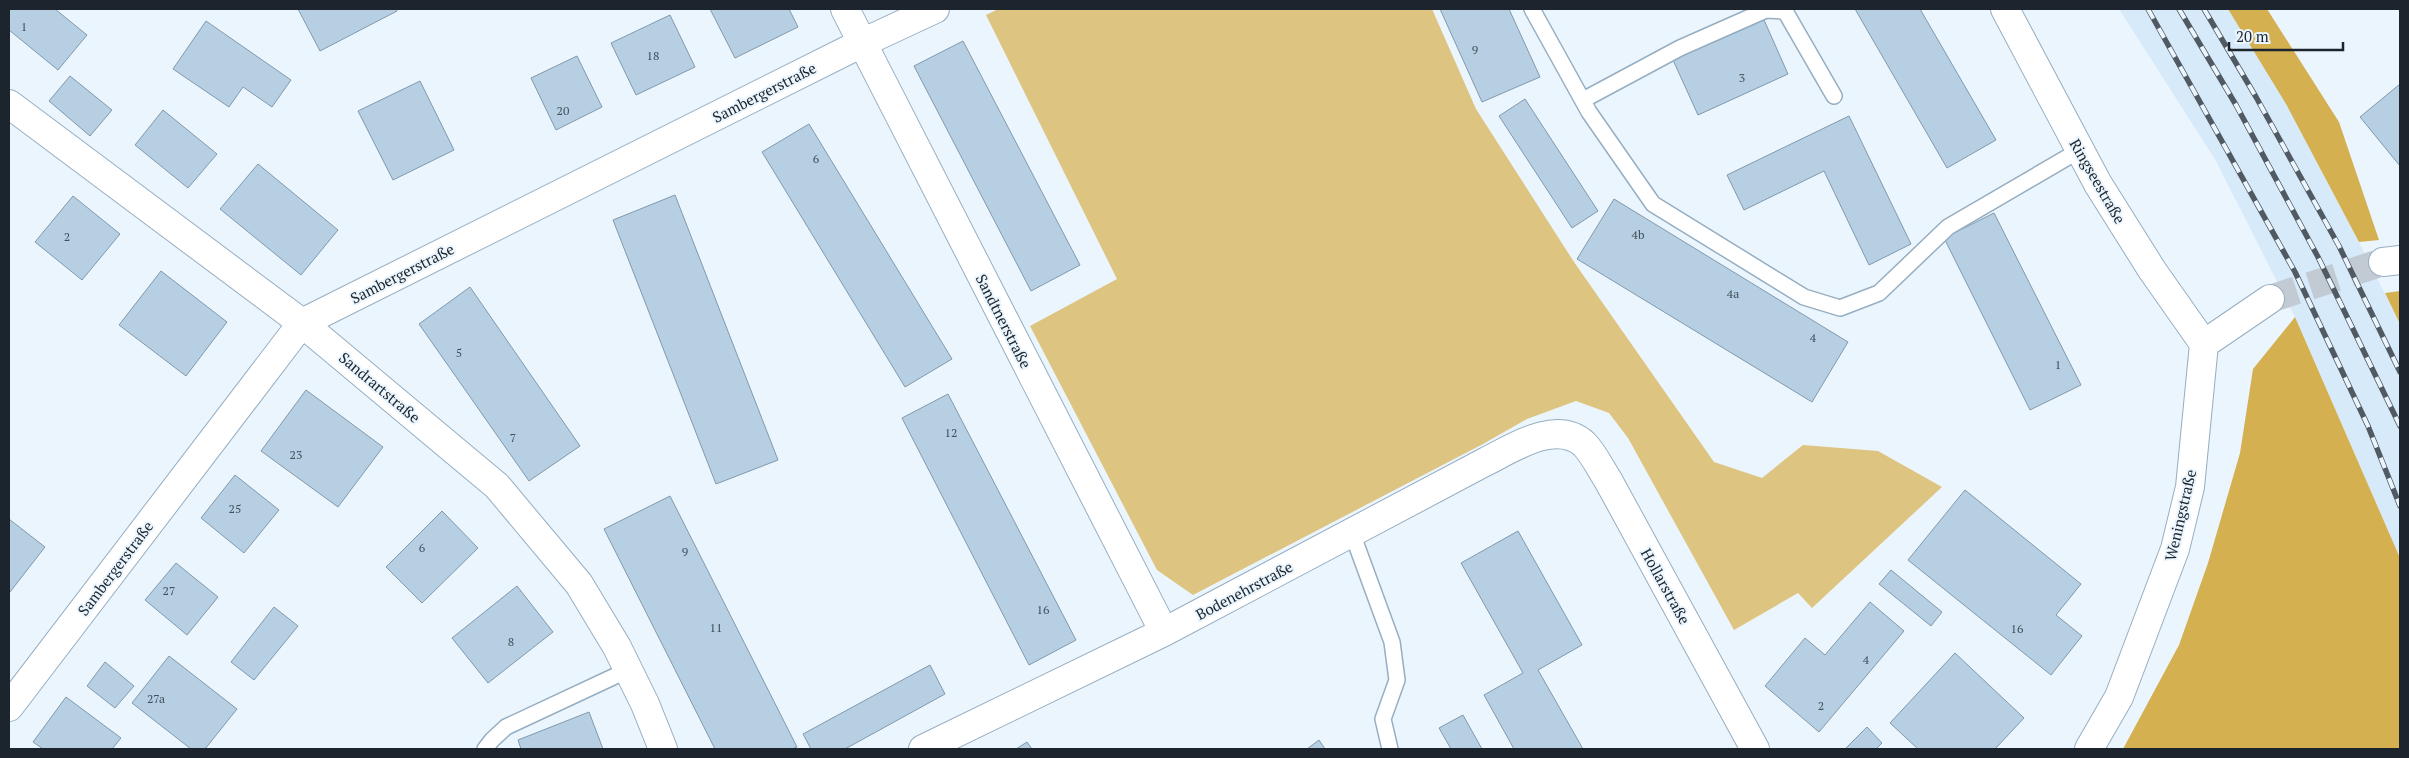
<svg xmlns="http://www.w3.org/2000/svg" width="2409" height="758" font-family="'PT Serif',serif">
	<rect width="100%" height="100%" fill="#ebf5fe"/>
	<path fill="#d7eaf9" d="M 2119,9 L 2228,9 L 2286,104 L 2359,242 L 2400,324 L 2400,558 L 2295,317 L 2216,161 Z"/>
	<path fill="#dec481" d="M 998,9 L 1432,9 L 1476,109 L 1574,262 L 1714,462 L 1762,478 L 1803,445 L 1878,451 L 1942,487 L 1812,608 L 1798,593 L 1734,630 L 1628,438 L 1609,413 L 1576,401 L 1527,419 L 1483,444 L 1193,595 L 1157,570 L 1030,326 L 1117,279 L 986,15 Z"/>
	<path fill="#d4b050" d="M 2228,9 L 2267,9 L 2339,122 L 2379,240 L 2359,242 L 2286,104 Z
		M 2400,291 L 2400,324 L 2385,293 Z
		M 2295,317 L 2400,558 L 2400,749 L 2123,749 L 2179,645 L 2208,563 L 2240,453 L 2253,369 Z"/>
	<path fill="#b6cfe3" stroke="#8199ac" d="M 9,9 L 55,9 L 87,35 L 58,70 L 9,30 Z
		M 298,9 L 396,9 L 397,11 L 320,51 Z
		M 710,9 L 789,9 L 798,27 L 735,58 Z
		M 1440,9 L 1509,9 L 1540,77 L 1482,102 Z
		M 1855,9 L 1920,9 L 1996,140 L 1947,168 Z
		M 670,15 L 695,67 L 636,95 L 611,43 Z
		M 1764,20 L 1788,74 L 1698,115 L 1673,60 Z
		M 206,21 L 291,80 L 272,107 L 243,87 L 229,107 L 173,69 Z
		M 963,41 L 1080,265 L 1031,291 L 914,66 Z
		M 577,56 L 602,107 L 556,130 L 531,78 Z
		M 70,76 L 112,110 L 90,136 L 49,101 Z
		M 420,81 L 454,150 L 393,180 L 358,111 Z
		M 2400,84 L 2400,166 L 2360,117 Z
		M 1525,99 L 1598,211 L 1572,228 L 1499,116 Z
		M 163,110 L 217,154 L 188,188 L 135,145 Z
		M 1849,116 L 1911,244 L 1869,265 L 1824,171 L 1744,210 L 1727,175 Z
		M 809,124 L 952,359 L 905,387 L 762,152 Z
		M 258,164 L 338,230 L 301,275 L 220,209 Z
		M 675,195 L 778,460 L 716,484 L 613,220 Z
		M 73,196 L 120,234 L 82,280 L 35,242 Z
		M 1614,199 L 1848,342 L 1812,402 L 1577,259 Z
		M 1994,213 L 2081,385 L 2030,410 L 1944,238 Z
		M 161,271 L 227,322 L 186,376 L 119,325 Z
		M 470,287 L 580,446 L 529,481 L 419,324 Z
		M 306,390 L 383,447 L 338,507 L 261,451 Z
		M 948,394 L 1076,640 L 1029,665 L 902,418 Z
		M 235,475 L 279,510 L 244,553 L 201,518 Z
		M 1965,490 L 2081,584 L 2056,615 L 2082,636 L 2051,675 L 1908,560 Z
		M 670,496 L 797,747 L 792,749 L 715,749 L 604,529 Z
		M 442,511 L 478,548 L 422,603 L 386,567 Z
		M 9,519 L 45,547 L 10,592 L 9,590 Z
		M 1518,531 L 1582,645 L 1538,670 L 1583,749 L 1514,749 L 1484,695 L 1523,673 L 1461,563 Z
		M 176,563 L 218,597 L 187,635 L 145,600 Z
		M 1891,570 L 1942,612 L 1931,626 L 1879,584 Z
		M 517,586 L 553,632 L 488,683 L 452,638 Z
		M 1870,602 L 1904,631 L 1819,732 L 1765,686 L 1805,638 L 1825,655 Z
		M 274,607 L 298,626 L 254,680 L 231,662 Z
		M 1955,653 L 2024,718 L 1995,749 L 1918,749 L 1890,723 Z
		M 169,656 L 237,709 L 205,749 L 191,749 L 132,703 Z
		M 105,662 L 134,686 L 115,708 L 87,686 Z
		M 930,665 L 945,694 L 845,749 L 811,749 L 803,734 Z
		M 66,697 L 121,738 L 112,749 L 43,749 L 33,742 Z
		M 589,712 L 603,749 L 521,749 L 518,740 Z
		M 1463,715 L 1482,749 L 1451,749 L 1439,728 Z
		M 1867,727 L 1882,743 L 1876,749 L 1845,749 Z
		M 1319,740 L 1325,749 L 1307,749 Z
		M 1027,742 L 1032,749 L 1016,749 Z"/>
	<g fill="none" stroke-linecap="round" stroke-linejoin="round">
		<path stroke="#c2cbd4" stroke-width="28" stroke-dasharray="28 14" stroke-linecap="butt" d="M 2270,299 L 2383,262"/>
		<defs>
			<path id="service" d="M 1532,9 L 1589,112 L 1653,204 L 1804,297 L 1840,308 L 1879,293 L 1948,227 L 2080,150
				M 1583,100 L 1680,48 L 1766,10 L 1785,11 L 1834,96
				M 1352,533 L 1392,642 L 1397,680 L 1383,719 L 1390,749
				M 485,749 L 492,740 L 506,727 L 628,670"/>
			<path id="minor" d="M 845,9 L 1164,632
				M 2005,9 L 2098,184 L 2152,270 L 2204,344
				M 9,104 L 302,323 L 497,486 L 579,584 L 617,647 L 645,704 L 663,749
				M 2383,262 L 2400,260
				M 9,707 L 302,323 L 862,43 L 935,9
				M 923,749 L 1164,632 L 1483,463 C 1510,450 1555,418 1584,444 C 1593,453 1601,469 1608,480 L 1755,749
				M 2089,749 L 2119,697 L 2175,549 L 2190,487 L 2204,344 L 2270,299"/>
		</defs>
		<use href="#service" stroke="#96aec1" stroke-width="18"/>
		<use href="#minor" stroke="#96aec1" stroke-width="30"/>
		<use href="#service" stroke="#fff" stroke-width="15"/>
		<use href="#minor" stroke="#fff" stroke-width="28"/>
		<defs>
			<path id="rail" d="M 2148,9 L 2295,272 L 2368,426 L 2400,506
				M 2179,9 L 2236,105 L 2318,257 L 2400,426
				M 2204,9 L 2256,97 L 2339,246 L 2400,372"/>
		</defs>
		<use href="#rail" stroke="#515a63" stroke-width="5.5"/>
		<use href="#rail" stroke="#ebf5fe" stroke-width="4" stroke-dasharray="11" stroke-linecap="butt"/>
	</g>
	<g text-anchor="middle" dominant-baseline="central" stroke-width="4" stroke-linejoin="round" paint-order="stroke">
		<g font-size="12" fill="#42505a">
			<text x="24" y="26">1</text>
			<text x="1475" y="49">9</text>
			<text x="653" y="55">18</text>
			<text x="1742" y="77">3</text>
			<text x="563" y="110">20</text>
			<text x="816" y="158">6</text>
			<text x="1638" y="234">4b</text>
			<text x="67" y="236">2</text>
			<text x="1733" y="293">4a</text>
			<text x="1813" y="337">4</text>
			<text x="459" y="352">5</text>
			<text x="2058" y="364">1</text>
			<text x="951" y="432">12</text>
			<text x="513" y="437">7</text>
			<text x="296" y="454">23</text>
			<text x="235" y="508">25</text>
			<text x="422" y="547">6</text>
			<text x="685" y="551">9</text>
			<text x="169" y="590">27</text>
			<text x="1043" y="609">16</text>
			<text x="716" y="627">11</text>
			<text x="2017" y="628">16</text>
			<text x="511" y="641">8</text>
			<text x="1866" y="659">4</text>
			<text x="156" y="698">27a</text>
			<text x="1821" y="705">2</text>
		</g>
		<g font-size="15" fill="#1c252d" stroke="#ebf5fe">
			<text transform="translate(764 92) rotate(-27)">Sambergerstraße</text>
			<text transform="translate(2098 181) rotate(60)">Ringseestraße</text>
			<text transform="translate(402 273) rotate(-27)">Sambergerstraße</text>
			<text transform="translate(1004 321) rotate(63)">Sandtnerstraße</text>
			<text transform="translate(380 387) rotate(40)">Sandrartstraße</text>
			<text transform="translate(2180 515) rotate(-77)">Weningstraße</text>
			<text transform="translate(115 568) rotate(-53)">Sambergerstraße</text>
			<text transform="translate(1666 586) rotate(61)">Hollarstraße</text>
			<text transform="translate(1244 590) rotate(-28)">Bodenehrstraße</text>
		</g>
	</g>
	<rect width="2409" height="758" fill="none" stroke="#1c252d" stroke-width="20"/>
	<path d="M2229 42v8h114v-8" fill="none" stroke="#1c252d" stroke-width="2.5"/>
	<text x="2236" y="42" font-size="15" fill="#1c252d" stroke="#ebf5fe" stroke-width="4" paint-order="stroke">20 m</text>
</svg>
